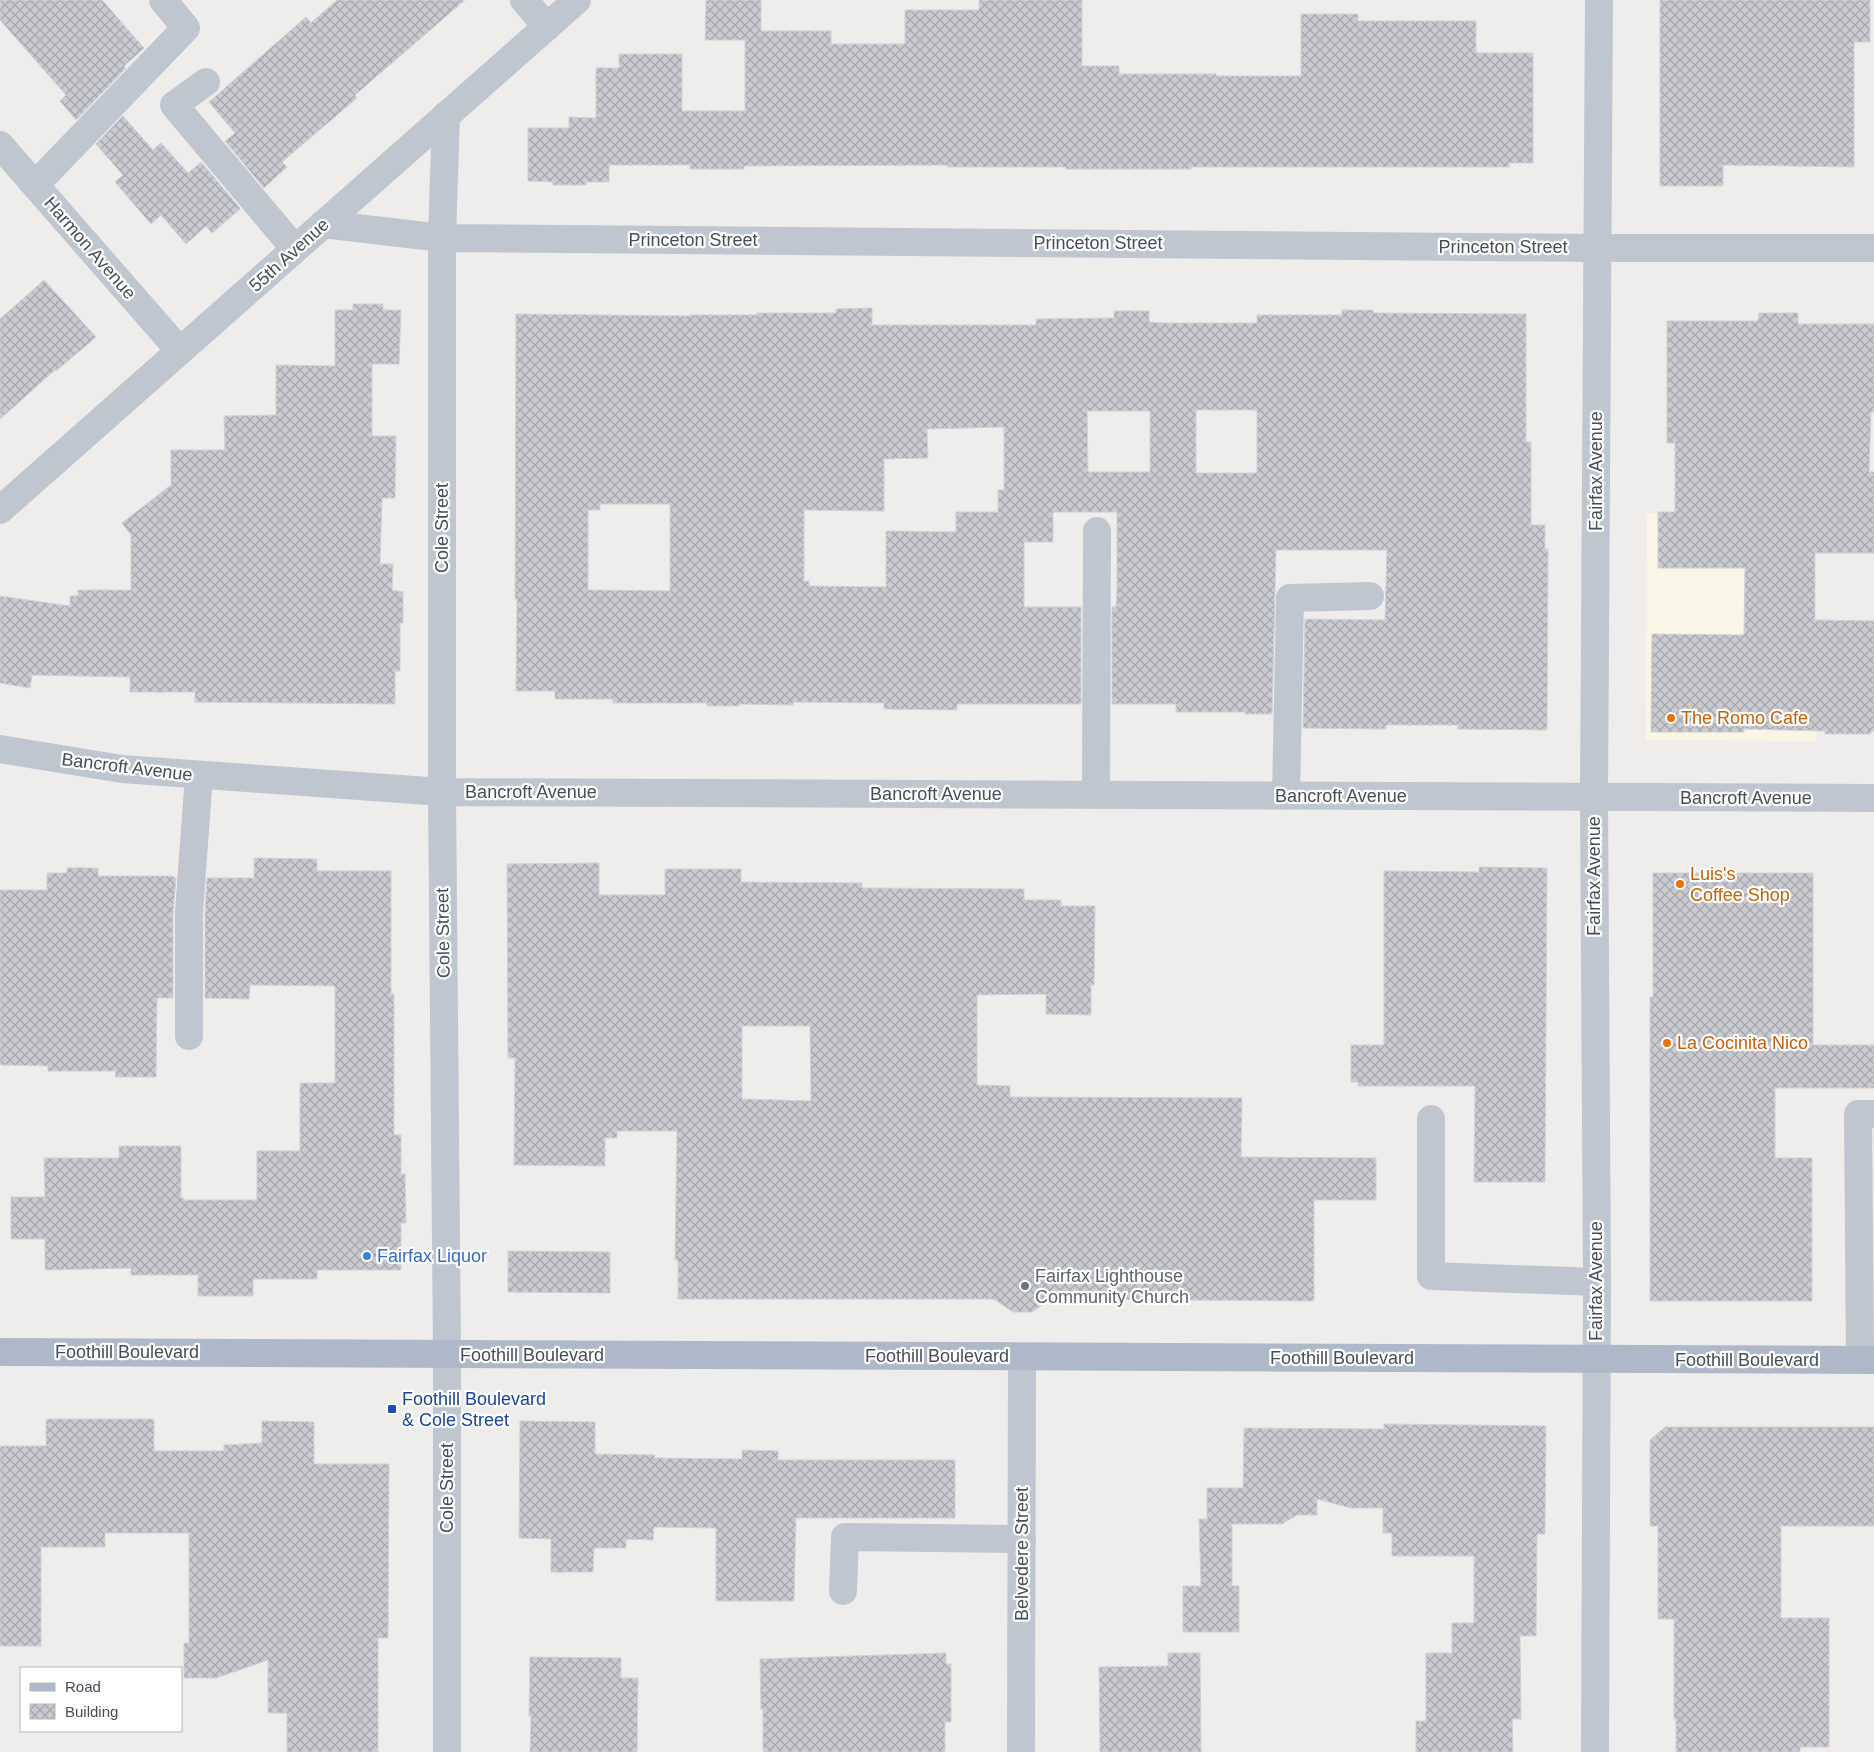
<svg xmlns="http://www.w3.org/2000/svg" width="1874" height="1752" font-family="Arial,sans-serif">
	<defs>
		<pattern id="building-cross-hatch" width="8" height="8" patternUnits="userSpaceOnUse" patternTransform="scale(1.25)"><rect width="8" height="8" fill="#cacad1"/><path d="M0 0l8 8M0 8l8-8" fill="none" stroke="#a6a6ac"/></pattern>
	</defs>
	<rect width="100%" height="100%" fill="#efecec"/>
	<path fill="#f9f6e5" d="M 1647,513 L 1816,514 L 1816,741 L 1646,740 Z"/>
	<path fill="url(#building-cross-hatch)" stroke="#d0d1d7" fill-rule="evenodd" d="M 0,0 L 102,0 L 144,48 L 124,66 L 126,68 L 76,120 L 60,101 L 66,95 L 0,20 Z
		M 337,0 L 465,0 L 355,95 L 357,98 L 282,162 L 287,167 L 264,188 L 225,141 L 235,133 L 209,102 L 306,17 L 311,23 Z
		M 706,0 L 761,0 L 761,31 L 831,31 L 831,44 L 905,44 L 905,10 L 979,10 L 979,0 L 1082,0 L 1082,66 L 1119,66 L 1119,74 L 1216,74 L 1216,76 L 1301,76 L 1301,14 L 1358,14 L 1358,21 L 1476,21 L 1476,53 L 1533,53 L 1533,163 L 1509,163 L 1509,167 L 1191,167 L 1191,169 L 1066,169 L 1066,167 L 947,167 L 947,165 L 744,166 L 744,169 L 690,169 L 690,165 L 609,165 L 609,182 L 586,182 L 586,185 L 553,185 L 553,182 L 528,181 L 528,128 L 569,128 L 569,117 L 596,118 L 596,68 L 619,68 L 619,54 L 682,54 L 682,111 L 745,111 L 745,40 L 705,40 Z
		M 1660,0 L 1870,0 L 1870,42 L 1854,42 L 1854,167 L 1723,165 L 1723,186 L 1660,186 Z
		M 123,116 L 153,150 L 161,143 L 188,173 L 201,162 L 240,208 L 239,210 L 212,233 L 206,226 L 186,244 L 161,215 L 151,224 L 115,182 L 123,175 L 96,144 Z
		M 44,280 L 96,337 L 56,371 L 55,370 L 0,419 L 0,319 Z
		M 353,304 L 383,304 L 383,310 L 401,310 L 399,364 L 372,364 L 372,436 L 396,436 L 395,498 L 382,498 L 380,564 L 393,564 L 392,590 L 403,592 L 403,623 L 400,623 L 400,671 L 395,671 L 395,704 L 195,702 L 195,692 L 130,692 L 130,677 L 32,675 L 30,688 L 0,683 L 0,596 L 70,606 L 70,596 L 78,596 L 78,590 L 131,590 L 131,535 L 122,523 L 171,485 L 171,450 L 225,450 L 224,416 L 276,415 L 276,365 L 335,366 L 335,310 L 353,310 Z
		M 872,308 L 872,325 L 1036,325 L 1036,319 L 1114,318 L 1114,311 L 1149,311 L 1149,322 L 1162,323 L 1257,323 L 1257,315 L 1342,315 L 1342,310 L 1373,310 L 1373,313 L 1526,314 L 1526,442 L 1531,442 L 1531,525 L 1545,525 L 1545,549 L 1548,549 L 1547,730 L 1458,729 L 1458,725 L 1386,725 L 1386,729 L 1303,728 L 1305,619 L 1385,620 L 1387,550 L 1276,550 L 1272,714 L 1245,714 L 1245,712 L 1176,712 L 1176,704 L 1112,704 L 1112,607 L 1116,607 L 1117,589 L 1117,512 L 1053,512 L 1053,542 L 1024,542 L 1024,607 L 1081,607 L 1081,704 L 957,704 L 957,710 L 884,709 L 884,703 L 793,702 L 793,705 L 739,704 L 739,706 L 707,706 L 707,703 L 613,703 L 613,699 L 555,699 L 555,691 L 516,691 L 517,599 L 515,599 L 516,314 L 689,316 L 689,315 L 757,315 L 757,313 L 836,313 L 836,309 ZM 1196,410 L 1257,410 L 1257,473 L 1196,473 ZM 1087,411 L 1150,411 L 1150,472 L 1088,472 ZM 1004,427 L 1004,490 L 998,490 L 998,512 L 956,512 L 956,532 L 886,531 L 886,587 L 809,586 L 809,581 L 804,581 L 804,510 L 884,511 L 884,459 L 928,458 L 927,429 ZM 600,504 L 670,504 L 670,591 L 588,590 L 588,510 L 600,510 Z
		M 1759,313 L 1798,313 L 1798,324 L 1874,324 L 1874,412 L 1871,412 L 1869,472 L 1874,472 L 1874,553 L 1815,553 L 1815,620 L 1874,621 L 1874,731 L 1871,731 L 1871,734 L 1825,734 L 1825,731 L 1785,730 L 1744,729 L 1744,732 L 1651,732 L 1652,634 L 1744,635 L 1745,568 L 1658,568 L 1658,512 L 1675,512 L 1675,443 L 1667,443 L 1667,321 L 1758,321 Z
		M 254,858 L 317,859 L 317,871 L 391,871 L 391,994 L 394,994 L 394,1135 L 401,1135 L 401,1174 L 405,1174 L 406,1223 L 401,1223 L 401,1270 L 317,1270 L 317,1279 L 253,1279 L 253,1296 L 198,1296 L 198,1275 L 131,1275 L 131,1268 L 45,1270 L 45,1239 L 11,1239 L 11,1197 L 45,1197 L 44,1158 L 119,1158 L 119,1146 L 181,1146 L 181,1198 L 184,1198 L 184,1200 L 257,1200 L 257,1151 L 300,1151 L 300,1083 L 335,1083 L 335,986 L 250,985 L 249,999 L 205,998 L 205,913 L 207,878 L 254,878 Z
		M 599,863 L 599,895 L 665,895 L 665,869 L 741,869 L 741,882 L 862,883 L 862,888 L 1024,889 L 1024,900 L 1061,900 L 1061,906 L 1095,906 L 1094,985 L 1091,985 L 1091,1015 L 1046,1014 L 1046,994 L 977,995 L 977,1085 L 1010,1086 L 1010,1097 L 1242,1098 L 1241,1157 L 1376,1158 L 1376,1200 L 1314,1200 L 1314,1301 L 1051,1299 L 1032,1312 L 1013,1312 L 994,1299 L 678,1299 L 678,1260 L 675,1260 L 677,1131 L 617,1131 L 617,1138 L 605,1138 L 605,1166 L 514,1165 L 515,1058 L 508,1058 L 507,864 ZM 742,1026 L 810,1026 L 811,1101 L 742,1099 Z
		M 1479,867 L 1547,868 L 1545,1182 L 1474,1182 L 1475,1086 L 1358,1086 L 1358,1082 L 1351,1082 L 1351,1045 L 1384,1045 L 1384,871 L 1479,872 Z
		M 67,868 L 98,868 L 98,876 L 173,876 L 173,877 L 176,878 L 173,912 L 173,998 L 157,998 L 156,1077 L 115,1077 L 116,1071 L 48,1071 L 48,1066 L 0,1065 L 0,890 L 47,890 L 47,873 L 67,873 Z
		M 1653,873 L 1813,873 L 1813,1045 L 1874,1045 L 1874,1088 L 1775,1088 L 1775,1158 L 1812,1158 L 1812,1301 L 1650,1301 L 1650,997 L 1653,997 Z
		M 508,1251 L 610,1252 L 610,1293 L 508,1292 Z
		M 46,1419 L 154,1419 L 154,1451 L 224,1451 L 224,1445 L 262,1443 L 262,1421 L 314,1422 L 314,1464 L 389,1464 L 388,1638 L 378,1638 L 378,1752 L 287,1752 L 287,1713 L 268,1713 L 268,1660 L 216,1678 L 184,1678 L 184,1643 L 189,1643 L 189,1533 L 105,1533 L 105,1547 L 41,1547 L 41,1646 L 0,1646 L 0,1446 L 46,1446 Z
		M 520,1421 L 595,1422 L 595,1454 L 655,1455 L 654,1458 L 742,1459 L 742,1450 L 778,1451 L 778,1460 L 955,1460 L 955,1518 L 796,1518 L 794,1601 L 716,1601 L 716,1528 L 654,1527 L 653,1540 L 626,1539 L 626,1548 L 594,1548 L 593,1572 L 551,1572 L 551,1539 L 519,1538 Z
		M 1384,1424 L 1546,1426 L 1545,1534 L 1537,1534 L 1536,1636 L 1520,1636 L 1521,1719 L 1512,1719 L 1513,1752 L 1416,1752 L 1416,1721 L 1426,1721 L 1426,1653 L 1452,1653 L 1452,1623 L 1474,1623 L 1474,1556 L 1392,1556 L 1392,1533 L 1383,1533 L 1383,1508 L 1351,1508 L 1317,1499 L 1317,1515 L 1297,1515 L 1282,1524 L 1232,1524 L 1232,1586 L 1239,1586 L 1239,1632 L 1183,1632 L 1183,1586 L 1201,1586 L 1199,1519 L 1207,1519 L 1207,1488 L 1243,1488 L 1244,1428 L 1384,1429 Z
		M 1665,1427 L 1874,1427 L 1874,1526 L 1781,1526 L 1781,1618 L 1829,1618 L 1829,1747 L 1800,1747 L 1800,1752 L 1676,1752 L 1676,1719 L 1674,1719 L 1674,1619 L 1658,1619 L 1658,1526 L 1650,1526 L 1650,1440 Z
		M 946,1653 L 946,1664 L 951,1664 L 951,1722 L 945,1722 L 945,1752 L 763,1752 L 763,1709 L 761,1709 L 760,1659 Z
		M 1168,1653 L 1200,1653 L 1201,1752 L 1100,1752 L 1099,1667 L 1168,1666 Z
		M 530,1657 L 621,1658 L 621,1678 L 638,1678 L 637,1752 L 530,1752 L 531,1716 L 529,1716 Z"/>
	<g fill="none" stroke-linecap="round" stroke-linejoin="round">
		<path stroke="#c0c6d0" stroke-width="28" d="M 524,0 L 547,27
			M 206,82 L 174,105 L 295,249
			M 446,115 L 442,238 L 442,792 L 447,1354 L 447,1752
			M 0,145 L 180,351
			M 35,185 L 186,28 L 163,0
			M 323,224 L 442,238 L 1597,248 L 1874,248
			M 0,510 L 577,0
			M 0,749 L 122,769 L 442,792 L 1874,798
			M 1096,794 L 1097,531
			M 1286,796 L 1290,598 L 1370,596
			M 189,1036 L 189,912 L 199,775
			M 1431,1119 L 1431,1276 L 1597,1282
			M 1860,1360 L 1858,1114 L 1874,1114
			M 843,1591 L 845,1537 L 1022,1539
			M 1021,1752 L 1022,1357
			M 1595,1752 L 1597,1282 L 1594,797 L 1599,0"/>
		<path stroke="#aeb8c9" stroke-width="28" d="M 0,1352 L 1874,1360"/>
	</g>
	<g fill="#e8710a" stroke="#fff" stroke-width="2">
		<circle cx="1671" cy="718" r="5"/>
		<circle cx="1680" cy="884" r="5"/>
		<circle cx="1667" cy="1043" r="5"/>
	</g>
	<circle fill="#3f7fe0" stroke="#fff" stroke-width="2" cx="367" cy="1256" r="5"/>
	<circle fill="#6b7280" stroke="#fff" stroke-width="2" cx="1025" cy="1286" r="5"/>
	<rect fill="#1a4fb4" stroke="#fff" stroke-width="2" x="387" y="1404" width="10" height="10" rx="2.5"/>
	<g text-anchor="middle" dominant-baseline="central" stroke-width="4.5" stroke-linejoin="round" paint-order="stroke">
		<g font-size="18" fill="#464d58" stroke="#fff">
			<text x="693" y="240">Princeton Street</text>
			<text x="1098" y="243">Princeton Street</text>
			<text x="1503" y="247">Princeton Street</text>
			<text transform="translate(90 248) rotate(49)">Harmon Avenue</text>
			<text transform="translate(289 255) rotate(-42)">55th Avenue</text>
			<text transform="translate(1596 471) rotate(-90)">Fairfax Avenue</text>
			<text transform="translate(442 528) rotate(-90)">Cole Street</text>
			<text transform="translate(127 767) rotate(7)">Bancroft Avenue</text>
			<text x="531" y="792">Bancroft Avenue</text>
			<text x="936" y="794">Bancroft Avenue</text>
			<text x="1341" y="796">Bancroft Avenue</text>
			<text x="1746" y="798">Bancroft Avenue</text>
			<text transform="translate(1594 876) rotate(-90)">Fairfax Avenue</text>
			<text transform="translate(443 933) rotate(-91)">Cole Street</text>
			<text transform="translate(1596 1281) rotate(-90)">Fairfax Avenue</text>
			<text x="127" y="1352">Foothill Boulevard</text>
			<text x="532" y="1355">Foothill Boulevard</text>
			<text x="937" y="1356">Foothill Boulevard</text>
			<text x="1342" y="1358">Foothill Boulevard</text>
			<text x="1747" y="1360">Foothill Boulevard</text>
			<text transform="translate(447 1488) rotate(-90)">Cole Street</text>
			<text transform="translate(1022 1554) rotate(-90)">Belvedere Street</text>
		</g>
		<g font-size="18" fill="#c56008" stroke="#fff" text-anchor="start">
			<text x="1681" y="718">The Romo Cafe</text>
			<text x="1690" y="874">Luis's<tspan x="1690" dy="21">Coffee Shop</tspan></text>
			<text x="1677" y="1043">La Cocinita Nico</text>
		</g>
		<g font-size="18" fill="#366cbe" stroke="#fff" text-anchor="start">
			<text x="377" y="1256">Fairfax Liquor</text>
		</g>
		<g font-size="18" fill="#5b616d" stroke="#fff" text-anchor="start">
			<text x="1035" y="1276">Fairfax Lighthouse<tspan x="1035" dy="21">Community Church</tspan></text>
		</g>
		<g font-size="18" fill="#164399" stroke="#fff" text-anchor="start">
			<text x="402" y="1399">Foothill Boulevard<tspan x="402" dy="21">&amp; Cole Street</tspan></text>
		</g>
	</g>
	<rect x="20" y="1667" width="162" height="65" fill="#ffffff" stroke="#b5b8bc"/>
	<rect x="30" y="1683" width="25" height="8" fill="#aeb8c9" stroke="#b5b8bc"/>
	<text x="65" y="1692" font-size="15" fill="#464d58">Road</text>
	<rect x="30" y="1704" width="25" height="15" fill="url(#building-cross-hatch)" stroke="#b5b8bc"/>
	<text x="65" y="1717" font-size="15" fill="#464d58">Building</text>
</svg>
